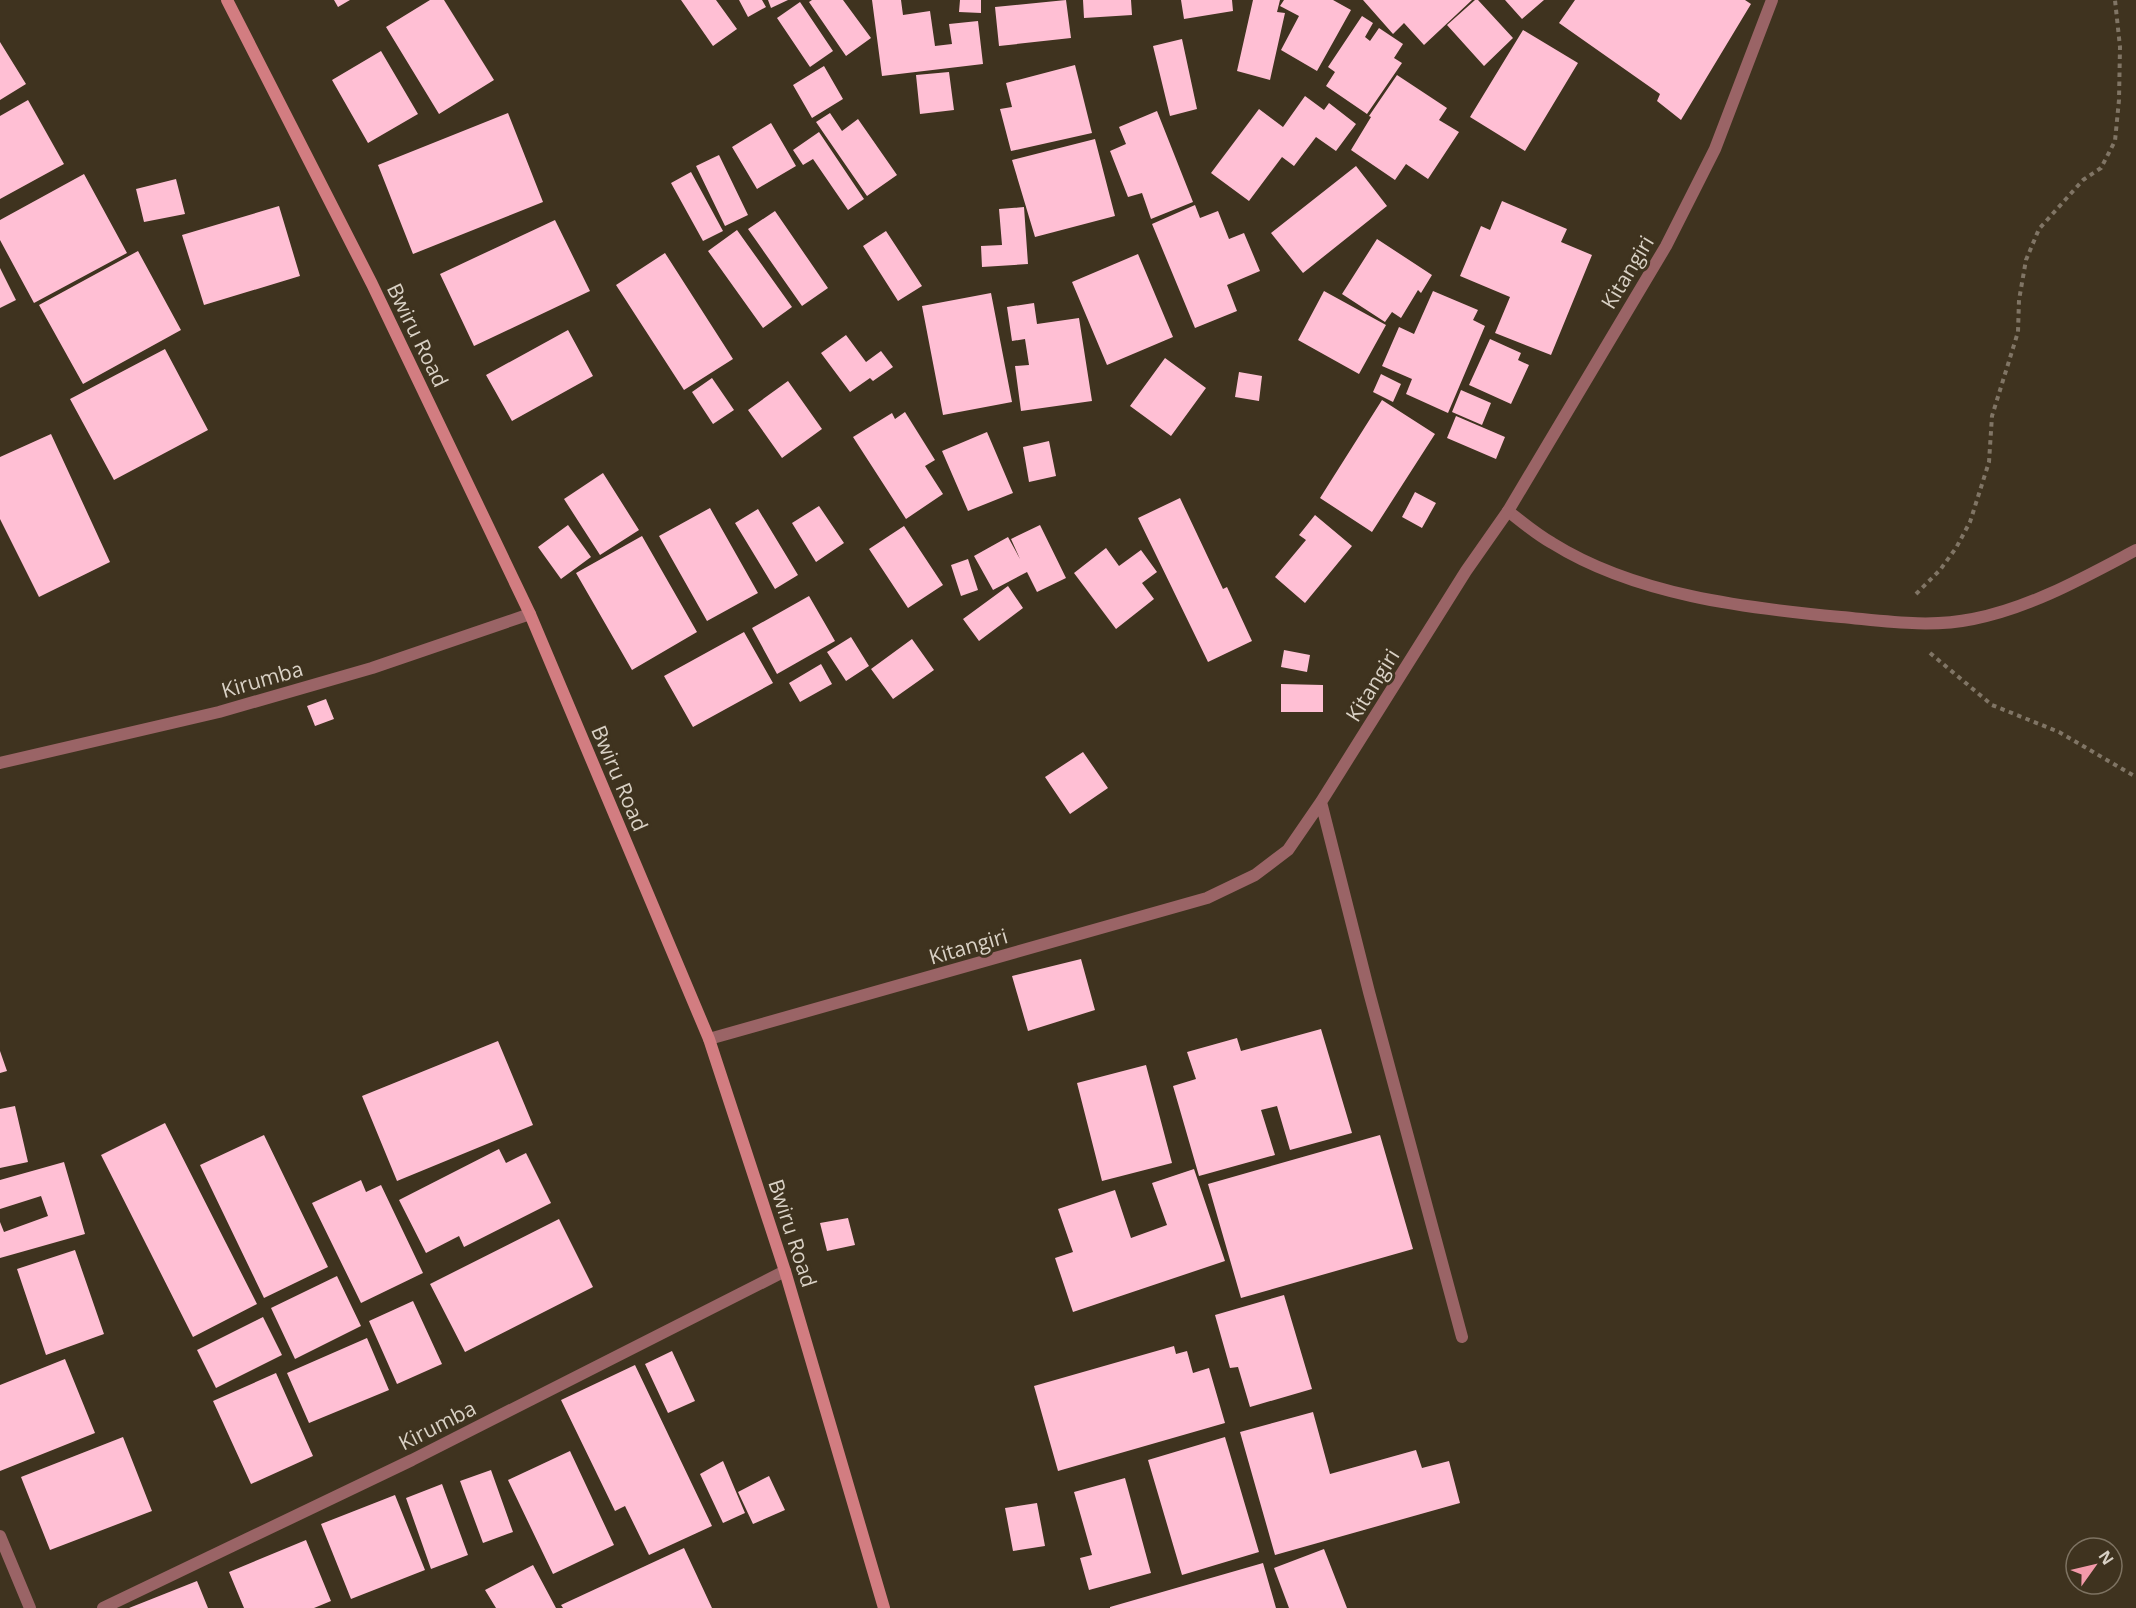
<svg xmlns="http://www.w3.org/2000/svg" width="2136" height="1608" font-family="'Open Sans',sans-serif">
	<rect width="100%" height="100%" fill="#3f331f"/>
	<path fill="#ffbfd4" d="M 334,0 L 350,0 L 338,7 Z
		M 430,0 L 444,0 L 494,80 L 439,114 L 386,27 Z
		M 681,0 L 716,0 L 737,29 L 713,46 Z
		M 739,0 L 762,0 L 766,7 L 748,17 Z
		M 768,0 L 788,0 L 771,8 Z
		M 812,0 L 843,0 L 871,38 L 846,56 L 809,2 Z
		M 872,0 L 901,0 L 903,15 L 930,11 L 935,46 L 952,44 L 949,24 L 978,21 L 983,64 L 882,76 Z
		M 960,0 L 981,0 L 981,13 L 959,12 Z
		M 1066,0 L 1071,38 L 999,46 L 995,7 Z
		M 1083,0 L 1131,0 L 1132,15 L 1084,18 Z
		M 1181,0 L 1232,0 L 1233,11 L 1184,19 Z
		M 1253,0 L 1280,0 L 1277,12 L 1285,13 L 1270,80 L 1237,71 Z
		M 1284,0 L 1333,0 L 1351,10 L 1317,71 L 1281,50 L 1299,16 L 1280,6 Z
		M 1363,0 L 1472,0 L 1424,45 L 1404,23 L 1393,34 Z
		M 1475,0 L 1478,0 L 1513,38 L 1484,66 L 1447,25 Z
		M 1505,0 L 1544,0 L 1522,19 Z
		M 1575,0 L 1745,0 L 1751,4 L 1681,120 L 1657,101 L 1660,94 L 1559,23 Z
		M 800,2 L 833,51 L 810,67 L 777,18 Z
		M 1362,16 L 1373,23 L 1365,37 L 1370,41 L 1379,28 L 1403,44 L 1394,58 L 1402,63 L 1367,114 L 1326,86 L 1335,72 L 1328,67 Z
		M 1523,30 L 1578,63 L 1525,151 L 1470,117 Z
		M 1182,39 L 1197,109 L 1170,116 L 1153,46 Z
		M 0,42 L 26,84 L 0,100 Z
		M 381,51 L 418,114 L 368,143 L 332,80 Z
		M 1075,65 L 1092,133 L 1011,151 L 1000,109 L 1012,107 L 1006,83 Z
		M 824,66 L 843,99 L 812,118 L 793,85 Z
		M 949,72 L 954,110 L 920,114 L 916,75 Z
		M 1397,75 L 1447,108 L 1439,120 L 1459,132 L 1428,179 L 1406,164 L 1395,180 L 1351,150 L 1371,117 L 1369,116 Z
		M 1305,96 L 1324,110 L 1329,103 L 1356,124 L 1336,151 L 1316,137 L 1294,166 L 1282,157 L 1249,201 L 1211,173 L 1259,109 L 1283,127 Z
		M 28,100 L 64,164 L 0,199 L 0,116 Z
		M 1157,111 L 1193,202 L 1151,219 L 1142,193 L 1128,197 L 1110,151 L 1126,144 L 1119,127 Z
		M 508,113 L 543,202 L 413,254 L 378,165 Z
		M 830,113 L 842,131 L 858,119 L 897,175 L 867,196 L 816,122 Z
		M 771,123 L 796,166 L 757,189 L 732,147 Z
		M 819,132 L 864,199 L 848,210 L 813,159 L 803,165 L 793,150 Z
		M 1095,139 L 1115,216 L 1035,237 L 1012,160 Z
		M 719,155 L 748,215 L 725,226 L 696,166 Z
		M 1356,166 L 1387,206 L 1303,273 L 1271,233 Z
		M 691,172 L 723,231 L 703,241 L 671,183 Z
		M 84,174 L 127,253 L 34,303 L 0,240 L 0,220 Z
		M 176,179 L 185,214 L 144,222 L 136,189 Z
		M 1502,201 L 1567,229 L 1561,242 L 1592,255 L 1551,355 L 1495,333 L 1510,297 L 1460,276 L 1481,226 L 1490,230 Z
		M 1195,205 L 1200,218 L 1218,211 L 1229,239 L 1244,233 L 1260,271 L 1227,285 L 1237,311 L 1195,328 L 1152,224 Z
		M 279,206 L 300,276 L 204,305 L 182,235 Z
		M 1024,207 L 1028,264 L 982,267 L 981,246 L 1002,245 L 999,209 Z
		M 775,211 L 828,288 L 802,306 L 748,229 Z
		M 555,220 L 590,291 L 474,346 L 440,274 Z
		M 737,230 L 792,307 L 763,328 L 708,251 Z
		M 886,231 L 922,286 L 898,301 L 863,246 Z
		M 1377,239 L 1432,275 L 1421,293 L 1418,290 L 1401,318 L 1392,312 L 1385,322 L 1342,294 Z
		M 138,251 L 181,330 L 83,384 L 39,305 Z
		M 665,253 L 733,359 L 684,390 L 616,285 Z
		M 1138,254 L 1173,337 L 1107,365 L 1072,282 Z
		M 0,268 L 16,300 L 0,308 Z
		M 1324,291 L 1386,325 L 1359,374 L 1298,340 Z
		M 1433,291 L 1478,310 L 1473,320 L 1485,326 L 1448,413 L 1406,394 L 1412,379 L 1382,366 L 1399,327 L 1414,334 Z
		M 991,293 L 1012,402 L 943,415 L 922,306 Z
		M 1034,303 L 1037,324 L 1079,318 L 1092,401 L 1021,411 L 1015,366 L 1029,365 L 1025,339 L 1012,341 L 1007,307 Z
		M 568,330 L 593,376 L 512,421 L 486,375 Z
		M 846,335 L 866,362 L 881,351 L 893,367 L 873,381 L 870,378 L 850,392 L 821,353 Z
		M 1490,339 L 1521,353 L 1518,360 L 1529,365 L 1511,404 L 1469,385 Z
		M 165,349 L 208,430 L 114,480 L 70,399 Z
		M 1165,358 L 1206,388 L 1171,436 L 1130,406 Z
		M 1239,372 L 1262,376 L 1259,401 L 1235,397 Z
		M 1381,374 L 1401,384 L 1393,402 L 1373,392 Z
		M 712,378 L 734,410 L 713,424 L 692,392 Z
		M 788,381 L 822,429 L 782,458 L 748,410 Z
		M 1461,390 L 1491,403 L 1482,425 L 1452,412 Z
		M 1382,400 L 1435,434 L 1372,532 L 1320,498 Z
		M 905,412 L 935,460 L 925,466 L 943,494 L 906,519 L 853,437 L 892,413 L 895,419 Z
		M 1456,416 L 1505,437 L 1496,459 L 1447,438 Z
		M 987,432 L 1013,493 L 968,511 L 942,451 Z
		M 51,434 L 110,562 L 39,597 L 0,519 L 0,457 Z
		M 1049,441 L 1056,476 L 1029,482 L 1023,447 Z
		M 603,473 L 639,530 L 600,555 L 564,499 Z
		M 1415,492 L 1436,503 L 1422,528 L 1402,517 Z
		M 1180,498 L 1223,589 L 1227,587 L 1252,641 L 1208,662 L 1138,518 Z
		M 819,506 L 844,543 L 816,562 L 792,523 Z
		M 710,508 L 758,593 L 707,621 L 659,536 Z
		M 758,509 L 798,575 L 775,589 L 735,523 Z
		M 1315,515 L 1352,546 L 1305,603 L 1275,577 L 1306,540 L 1299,535 Z
		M 568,525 L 591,557 L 561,579 L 538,547 Z
		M 1040,525 L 1066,578 L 1037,592 L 1027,572 L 993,590 L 974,556 L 1008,537 L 1020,559 L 1011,539 Z
		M 904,526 L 943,585 L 908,608 L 869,549 Z
		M 642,536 L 697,632 L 632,670 L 576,573 Z
		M 1106,548 L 1119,566 L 1141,550 L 1157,572 L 1142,583 L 1154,599 L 1116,629 L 1074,573 Z
		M 968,559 L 978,590 L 961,596 L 951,565 Z
		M 1008,586 L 1023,608 L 979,641 L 963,619 Z
		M 809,596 L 835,641 L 777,674 L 752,628 Z
		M 744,632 L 773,683 L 693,727 L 664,676 Z
		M 851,637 L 869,666 L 846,681 L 827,652 Z
		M 912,639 L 934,670 L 893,699 L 871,669 Z
		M 1284,650 L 1310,655 L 1307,672 L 1281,667 Z
		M 821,664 L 832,684 L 800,702 L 789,683 Z
		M 1281,684 L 1323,685 L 1323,712 L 1281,712 Z
		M 326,699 L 334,719 L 315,726 L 307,706 Z
		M 1083,752 L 1108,788 L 1070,814 L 1045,777 Z
		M 1081,959 L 1095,1010 L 1028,1031 L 1012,976 Z
		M 1321,1029 L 1352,1133 L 1290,1150 L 1277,1106 L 1261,1110 L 1275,1155 L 1199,1176 L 1173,1086 L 1196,1079 L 1187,1052 L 1237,1038 L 1241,1051 Z
		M 498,1041 L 533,1125 L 397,1181 L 362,1096 Z
		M 0,1051 L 7,1071 L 0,1073 Z
		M 1146,1065 L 1172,1163 L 1102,1181 L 1077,1083 Z
		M 15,1106 L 28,1162 L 0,1168 L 0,1109 Z
		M 165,1123 L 257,1304 L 193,1337 L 101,1155 Z
		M 264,1135 L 328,1267 L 264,1298 L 200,1165 Z
		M 1380,1135 L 1413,1249 L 1241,1298 L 1208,1184 Z
		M 499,1149 L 506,1163 L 526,1153 L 551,1203 L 464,1247 L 459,1236 L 426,1253 L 399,1200 Z
		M 64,1162 L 85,1234 L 0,1258 L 0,1222 L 4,1232 L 48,1216 L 41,1196 L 0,1209 L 0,1180 Z
		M 1194,1169 L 1225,1261 L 1073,1312 L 1055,1258 L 1073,1252 L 1058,1209 L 1115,1190 L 1131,1238 L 1167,1225 L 1152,1183 Z
		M 361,1180 L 366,1192 L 381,1185 L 423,1273 L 361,1303 L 312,1203 Z
		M 848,1218 L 855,1245 L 827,1251 L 820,1223 Z
		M 559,1219 L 593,1287 L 465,1352 L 430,1284 Z
		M 75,1250 L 104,1334 L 46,1355 L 17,1269 Z
		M 337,1276 L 361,1326 L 295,1359 L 271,1308 Z
		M 1284,1295 L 1312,1389 L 1250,1407 L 1238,1367 L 1230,1368 L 1215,1315 Z
		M 413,1301 L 442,1364 L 397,1384 L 369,1321 Z
		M 263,1317 L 282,1355 L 216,1388 L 197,1350 Z
		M 367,1338 L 389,1390 L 309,1423 L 287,1373 Z
		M 1174,1346 L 1176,1354 L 1187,1351 L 1193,1373 L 1209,1368 L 1225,1423 L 1058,1471 L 1034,1386 Z
		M 672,1351 L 695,1401 L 668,1413 L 645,1364 Z
		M 65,1359 L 95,1433 L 0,1471 L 0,1385 Z
		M 635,1365 L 712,1526 L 649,1555 L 625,1506 L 615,1511 L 561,1400 Z
		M 276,1373 L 313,1456 L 251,1484 L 213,1401 Z
		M 1313,1412 L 1330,1474 L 1416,1450 L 1422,1468 L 1449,1461 L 1460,1503 L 1275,1555 L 1240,1432 Z
		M 123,1437 L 152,1511 L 50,1550 L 21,1477 Z
		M 1225,1437 L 1259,1552 L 1182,1575 L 1148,1460 Z
		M 570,1451 L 614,1545 L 553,1574 L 508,1480 Z
		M 723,1461 L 745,1513 L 723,1523 L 700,1474 Z
		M 491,1470 L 513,1532 L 483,1543 L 460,1481 Z
		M 769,1476 L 785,1510 L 753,1524 L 738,1492 Z
		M 1125,1478 L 1151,1573 L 1089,1590 L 1080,1558 L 1092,1555 L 1074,1492 Z
		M 442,1484 L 468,1555 L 431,1569 L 406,1498 Z
		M 395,1495 L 425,1570 L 351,1599 L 321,1524 Z
		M 1037,1503 L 1045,1546 L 1013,1551 L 1005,1508 Z
		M 306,1540 L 331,1601 L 314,1608 L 244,1608 L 229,1572 Z
		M 684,1548 L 712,1608 L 563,1608 L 561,1605 Z
		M 1324,1549 L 1347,1608 L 1289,1608 L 1274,1568 Z
		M 1263,1563 L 1276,1608 L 1110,1608 L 1110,1607 Z
		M 533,1565 L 556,1608 L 496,1608 L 485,1590 Z
		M 197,1581 L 208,1608 L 129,1608 Z"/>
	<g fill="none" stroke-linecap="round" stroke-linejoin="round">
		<path stroke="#807565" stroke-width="4" stroke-dasharray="4.5 4.5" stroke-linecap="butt" d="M 1916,594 L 1940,570 L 1956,548 L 1970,522 L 1989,462 L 1992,416 L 2018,332 L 2019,300 L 2026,260 L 2039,229 L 2083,180 L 2101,168 L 2115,141 L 2119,100 L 2120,47 L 2115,0
			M 1930,653 L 1992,705 L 2059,732 L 2136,777"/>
		<path stroke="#9a6466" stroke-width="12" d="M 1508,511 C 1522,522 1536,534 1552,543 C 1635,595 1745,608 1841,617 C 1885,621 1929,628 1973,619 C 2030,608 2085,577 2136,550"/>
		<path stroke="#9a6466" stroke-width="12" d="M 0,763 L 219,712 L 372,668 L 530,614
			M 1321,802 L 1369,992 L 1462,1337
			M 709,1039 L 1207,898 L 1255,875 L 1288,850 L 1321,802 L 1466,571 L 1508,511 L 1666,246 L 1715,149 L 1772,0
			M 0,1536 L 30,1608
			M 103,1608 L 412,1460 L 785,1271"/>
		<path stroke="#d27d81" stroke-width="12" d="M 227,0 L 372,284 L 530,614 L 709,1039 L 785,1271 L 884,1608"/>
	</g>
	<g text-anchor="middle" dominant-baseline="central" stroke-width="6" stroke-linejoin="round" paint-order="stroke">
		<g font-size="21" fill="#d9d1c5" stroke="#3f331f">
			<text transform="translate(1627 272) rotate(-59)">Kitangiri</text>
			<text transform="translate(418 335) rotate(64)">Bwiru Road</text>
			<text transform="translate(262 679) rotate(-16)">Kirumba</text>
			<text transform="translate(1372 685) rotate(-58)">Kitangiri</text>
			<text transform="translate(620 778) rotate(67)">Bwiru Road</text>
			<text transform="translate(968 946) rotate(-16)">Kitangiri</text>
			<text transform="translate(793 1233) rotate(72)">Bwiru Road</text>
			<text transform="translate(437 1425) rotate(-27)">Kirumba</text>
		</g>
	</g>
	<g transform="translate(2094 1566) rotate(56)"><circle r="28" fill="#3f331f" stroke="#7d7261" stroke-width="1.5"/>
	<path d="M0-4.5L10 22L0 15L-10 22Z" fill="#f39aaa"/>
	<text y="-9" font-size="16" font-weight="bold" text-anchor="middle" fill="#d9d1c5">N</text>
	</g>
</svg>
